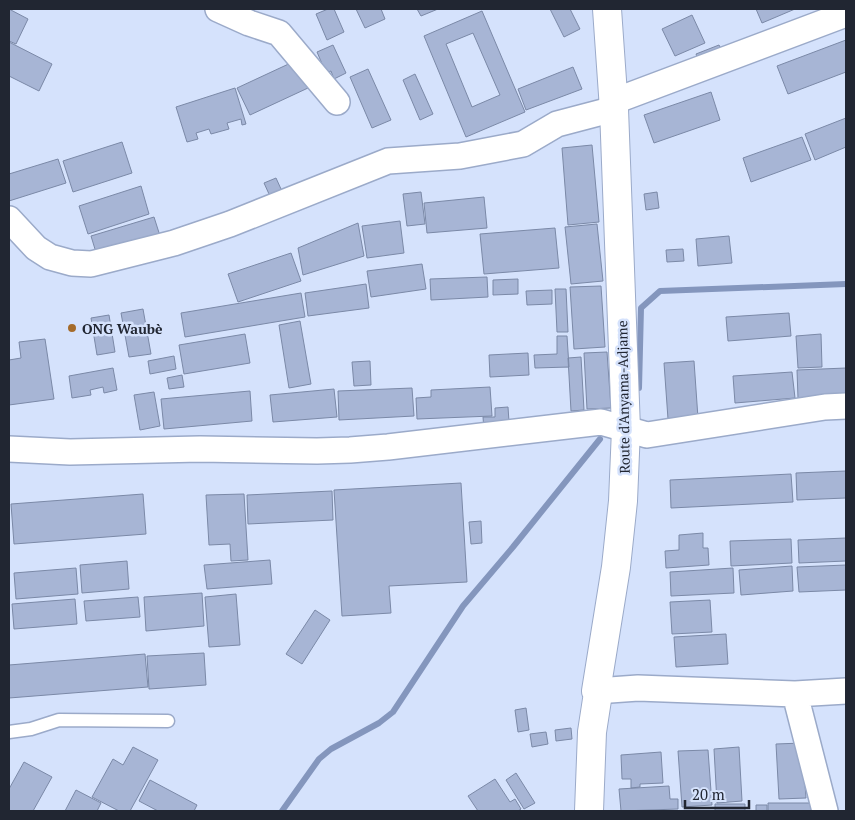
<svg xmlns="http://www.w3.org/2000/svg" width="855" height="820" font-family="'PT Serif',serif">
	<rect width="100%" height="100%" fill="#d5e2fc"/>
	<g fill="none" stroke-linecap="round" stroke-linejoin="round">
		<path stroke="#8496bd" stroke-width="6" d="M 639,388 L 641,308 L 660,291 L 846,284
			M 282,811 L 319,759 L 331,749 L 379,723 L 393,712 L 463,606 L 513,547 L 600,439"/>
	</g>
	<path fill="#a7b5d5" stroke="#7b89a7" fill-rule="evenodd" d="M 9,9 L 28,19 L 16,44 L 9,41 Z
		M 328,9 L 334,9 L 344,32 L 327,40 L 316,14 Z
		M 356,9 L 381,9 L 385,19 L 365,28 Z
		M 417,9 L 438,9 L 421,16 Z
		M 550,9 L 570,9 L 580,29 L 564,37 Z
		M 756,9 L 795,9 L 762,23 Z
		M 482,11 L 525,112 L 466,137 L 424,36 ZM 473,33 L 500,95 L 472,107 L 446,44 Z
		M 692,15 L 705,43 L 675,56 L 662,29 Z
		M 846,40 L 846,72 L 788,94 L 777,66 Z
		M 9,42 L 52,64 L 39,91 L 9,76 Z
		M 333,45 L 346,73 L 334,79 L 331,71 L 326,73 L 317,52 Z
		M 719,45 L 725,57 L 702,68 L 696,54 Z
		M 295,61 L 308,88 L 250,115 L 237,88 Z
		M 573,67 L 582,89 L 526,110 L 518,89 Z
		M 368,69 L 391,120 L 372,128 L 350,77 Z
		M 415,74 L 433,114 L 420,120 L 403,80 Z
		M 235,88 L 246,124 L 242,125 L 241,119 L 227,123 L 229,129 L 211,134 L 209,129 L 196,133 L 198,139 L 187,142 L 176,107 Z
		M 711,92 L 720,120 L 654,143 L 644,115 Z
		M 846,118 L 846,147 L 815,160 L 805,134 Z
		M 802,137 L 811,160 L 751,182 L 743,158 Z
		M 122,142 L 132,173 L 73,192 L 63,161 Z
		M 592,145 L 599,222 L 568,225 L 562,148 Z
		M 58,159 L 66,183 L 9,201 L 9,174 Z
		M 276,178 L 286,200 L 274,205 L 264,183 Z
		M 141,186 L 149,214 L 88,234 L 79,206 Z
		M 421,192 L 425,224 L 407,226 L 403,194 Z
		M 657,192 L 659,208 L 646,210 L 644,194 Z
		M 484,197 L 487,228 L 427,233 L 424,203 Z
		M 154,217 L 161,239 L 98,259 L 91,236 Z
		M 400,221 L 404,253 L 367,258 L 362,226 Z
		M 358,223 L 364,256 L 303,275 L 298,248 Z
		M 597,224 L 603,281 L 571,284 L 565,227 Z
		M 555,228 L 559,268 L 484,274 L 480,234 Z
		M 729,236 L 732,263 L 698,266 L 696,239 Z
		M 683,249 L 684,261 L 667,262 L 666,250 Z
		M 291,253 L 301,281 L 238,302 L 228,274 Z
		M 422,264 L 426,289 L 371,297 L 367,271 Z
		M 487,277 L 488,297 L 431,300 L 430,279 Z
		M 518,279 L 518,294 L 493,295 L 493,280 Z
		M 366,284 L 369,308 L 308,316 L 305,293 Z
		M 601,286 L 605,347 L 574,349 L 570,287 Z
		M 555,289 L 566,289 L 568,332 L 557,332 Z
		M 552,290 L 552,304 L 527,305 L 526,291 Z
		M 301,293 L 305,317 L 185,337 L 181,313 Z
		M 143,309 L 151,354 L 129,357 L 121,313 Z
		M 789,313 L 791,336 L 728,341 L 726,317 Z
		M 109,315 L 115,352 L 97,355 L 91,318 Z
		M 300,321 L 311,384 L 289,388 L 279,325 Z
		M 245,334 L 250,363 L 184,374 L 179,345 Z
		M 821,334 L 822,367 L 798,368 L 796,336 Z
		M 557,336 L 567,336 L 569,367 L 535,368 L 534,355 L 557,354 Z
		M 45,339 L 54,399 L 9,405 L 9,360 L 21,358 L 19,342 Z
		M 607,352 L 611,408 L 587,409 L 584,353 Z
		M 528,353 L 529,375 L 490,377 L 489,355 Z
		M 174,356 L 176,369 L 150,374 L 148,361 Z
		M 581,357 L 584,410 L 571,411 L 568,358 Z
		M 370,361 L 371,385 L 354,386 L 352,362 Z
		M 694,361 L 698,418 L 668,419 L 664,363 Z
		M 113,368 L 117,390 L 104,393 L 103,387 L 90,390 L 91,395 L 72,398 L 69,376 Z
		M 846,368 L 846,397 L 798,398 L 797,370 Z
		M 792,372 L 795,398 L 735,403 L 733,376 Z
		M 182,375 L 184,387 L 169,389 L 167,378 Z
		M 490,387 L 492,416 L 417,419 L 416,398 L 431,397 L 431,390 Z
		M 412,388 L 414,416 L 339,420 L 338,391 Z
		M 334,389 L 337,417 L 273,422 L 270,395 Z
		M 250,391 L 252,421 L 164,429 L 161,399 Z
		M 154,392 L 160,426 L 140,430 L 134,395 Z
		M 508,407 L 509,422 L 484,430 L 483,417 L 495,417 L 495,408 Z
		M 846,471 L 846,498 L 797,500 L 796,473 Z
		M 791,474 L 793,502 L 671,508 L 670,480 Z
		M 461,483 L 467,582 L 389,586 L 391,613 L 342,616 L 334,490 Z
		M 332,491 L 333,520 L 248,524 L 247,495 Z
		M 143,494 L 146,534 L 14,544 L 11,504 Z
		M 244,494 L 248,560 L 231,561 L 230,544 L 209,545 L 206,495 Z
		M 481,521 L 482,543 L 471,544 L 469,522 Z
		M 703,533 L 703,548 L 708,548 L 709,565 L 666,568 L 665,551 L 679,550 L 679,535 Z
		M 846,538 L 846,561 L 799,563 L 798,540 Z
		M 791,539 L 792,563 L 731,566 L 730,541 Z
		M 270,560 L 272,584 L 207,589 L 204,565 Z
		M 127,561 L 129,589 L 82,593 L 80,565 Z
		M 846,565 L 846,590 L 799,592 L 797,567 Z
		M 792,566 L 793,591 L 741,595 L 739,570 Z
		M 76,568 L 78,594 L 16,599 L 14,573 Z
		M 733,568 L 734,593 L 671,596 L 670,572 Z
		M 202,593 L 204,626 L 146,631 L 144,597 Z
		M 236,594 L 240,645 L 209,647 L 205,597 Z
		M 138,597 L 140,617 L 86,621 L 84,601 Z
		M 75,599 L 77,624 L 14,629 L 12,604 Z
		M 710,600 L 712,632 L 672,634 L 670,602 Z
		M 315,610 L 330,620 L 302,664 L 286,654 Z
		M 726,634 L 728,664 L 676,667 L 674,637 Z
		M 204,653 L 206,685 L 149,689 L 147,656 Z
		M 145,654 L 148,687 L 9,698 L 9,665 Z
		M 526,708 L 529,730 L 518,732 L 515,710 Z
		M 571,728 L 572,739 L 556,741 L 555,730 Z
		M 546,732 L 548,744 L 532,747 L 530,734 Z
		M 802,743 L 806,798 L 779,799 L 776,744 Z
		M 133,747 L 158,760 L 130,811 L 119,811 L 92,797 L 113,759 L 123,765 Z
		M 739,747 L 742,801 L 717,803 L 714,749 Z
		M 708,750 L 712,805 L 682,807 L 678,751 Z
		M 661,752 L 663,783 L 640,784 L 640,787 L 631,788 L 631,779 L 622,779 L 621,755 Z
		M 24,762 L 52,777 L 33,811 L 9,811 L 9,789 Z
		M 516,773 L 535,803 L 524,809 L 506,780 Z
		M 495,779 L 510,802 L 515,799 L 521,809 L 518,811 L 478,811 L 468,796 Z
		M 150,780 L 197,805 L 194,811 L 158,811 L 139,801 Z
		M 669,786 L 670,799 L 678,799 L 678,809 L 621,811 L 619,789 Z
		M 76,790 L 101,803 L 97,811 L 65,811 Z
		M 768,803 L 812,803 L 812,811 L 768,811 Z
		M 715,804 L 745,804 L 745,811 L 715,811 Z
		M 756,805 L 767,805 L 767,811 L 756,811 Z"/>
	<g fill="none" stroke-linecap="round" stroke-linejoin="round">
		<defs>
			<path id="service" d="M 9,732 L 31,729 L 59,720 L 168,721"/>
			<path id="minor" d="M 218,9 L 249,23 L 279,33 L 337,102
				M 612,102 L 846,14
				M 9,219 L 36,248 L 50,257 L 72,263 L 91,264 L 174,243 L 230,224 L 388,161 L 460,156 L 523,144 L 557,124 L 614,109
				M 9,449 L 70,452 L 200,449 L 317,451 L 350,450 L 388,447 L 601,422 L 647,435 L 825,407 L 846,406
				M 596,691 L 638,688 L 795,694 L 846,691
				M 795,694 L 825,811"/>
			<path id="tertiary" d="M 589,811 L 592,732 L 598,693 L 596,691 L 616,567 L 623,501 L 626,429 L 614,109 L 607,9"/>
		</defs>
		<use href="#service" stroke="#9baac9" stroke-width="15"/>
		<use href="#minor" stroke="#9baac9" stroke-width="28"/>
		<use href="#tertiary" stroke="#9baac9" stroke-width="30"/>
		<use href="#service" stroke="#fff" stroke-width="12"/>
		<use href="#minor" stroke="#fff" stroke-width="25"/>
		<use href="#tertiary" stroke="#fff" stroke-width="28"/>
	</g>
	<circle fill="#a56b2a" stroke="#d5e2fc" stroke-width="2" cx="72" cy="328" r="5"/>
	<g text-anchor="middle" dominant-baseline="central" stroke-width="5" stroke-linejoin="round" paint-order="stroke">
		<g font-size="14" font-weight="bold" fill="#212632" stroke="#d5e2fc" text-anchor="start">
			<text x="82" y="328">ONG Waubè</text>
		</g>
		<g font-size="14" fill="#212632" stroke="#d5e2fc">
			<text transform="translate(623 397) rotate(-91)">Route d'Anyama-Adjame</text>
		</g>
	</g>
	<rect width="855" height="820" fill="none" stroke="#212632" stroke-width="20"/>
	<path d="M685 800v8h64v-8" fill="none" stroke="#212632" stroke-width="2.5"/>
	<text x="692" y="800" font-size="15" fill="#212632" stroke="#d5e2fc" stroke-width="4" paint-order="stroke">20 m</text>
</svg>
